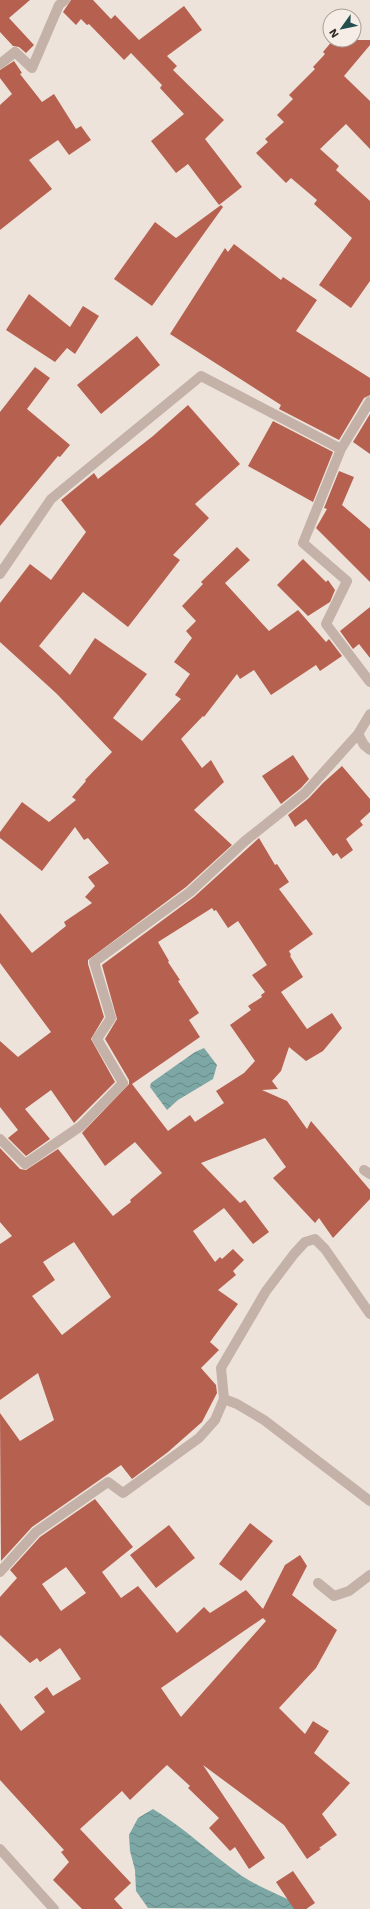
<svg xmlns="http://www.w3.org/2000/svg" width="370" height="1909" font-family="'Work Sans',sans-serif">
	<defs>
		<pattern id="water-waves" width="16" height="10" patternUnits="userSpaceOnUse"><rect width="16" height="10" fill="#7da7a5"/><path d="M0 5q4-4 8 0t8 0" fill="none" stroke="#678886"/></pattern>
	</defs>
	<rect width="100%" height="100%" fill="#eee3da"/>
	<path fill="url(#water-waves)" d="M 204,1048 L 217,1065 L 213,1079 L 178,1100 L 167,1110 L 150,1087 L 151,1083 L 195,1052 Z
		M 153,1809 C 185,1828 211,1854 242,1876 C 262,1889 287,1898 308,1909 L 148,1908 L 136,1891 L 135,1870 L 130,1851 L 129,1835 L 138,1818 Z"/>
	<path fill="#b6604f" fill-rule="evenodd" d="M 0,0 L 30,0 L 9,18 L 34,45 L 26,53 L 19,47 L 13,46 L 0,32 Z
		M 71,0 L 93,0 L 111,19 L 115,15 L 139,40 L 184,6 L 202,30 L 167,56 L 177,66 L 173,70 L 224,120 L 205,139 L 242,187 L 219,205 L 188,164 L 176,173 L 151,141 L 184,114 L 160,88 L 162,85 L 131,53 L 124,60 L 89,24 L 87,25 L 81,19 L 76,25 L 63,12 Z
		M 333,40 L 370,40 L 370,45 L 344,76 L 370,101 L 370,149 L 346,124 L 320,149 L 339,166 L 336,170 L 370,201 L 370,281 L 351,308 L 319,285 L 352,238 L 314,204 L 317,200 L 291,178 L 286,183 L 256,153 L 268,142 L 265,139 L 284,122 L 277,115 L 293,99 L 289,95 L 315,69 L 313,67 L 325,54 L 323,52 Z
		M 14,61 L 22,73 L 20,74 L 42,102 L 54,94 L 76,129 L 81,126 L 91,140 L 69,155 L 58,140 L 29,160 L 52,189 L 0,230 L 0,105 L 12,94 L 0,78 L 0,70 Z
		M 221,205 L 223,207 L 152,306 L 114,279 L 155,222 L 176,238 Z
		M 234,244 L 281,280 L 283,277 L 317,300 L 296,331 L 370,378 L 370,395 L 364,398 L 339,440 L 279,409 L 281,405 L 170,334 L 225,248 L 228,252 Z
		M 29,294 L 70,327 L 83,306 L 99,316 L 75,354 L 67,348 L 55,362 L 6,330 Z
		M 137,336 L 160,365 L 101,414 L 77,385 Z
		M 35,367 L 50,378 L 27,409 L 70,445 L 60,457 L 58,456 L 0,526 L 0,412 Z
		M 188,405 L 240,464 L 195,504 L 209,518 L 173,555 L 180,560 L 128,627 L 83,592 L 39,646 L 70,675 L 95,638 L 147,674 L 113,718 L 142,741 L 181,699 L 175,695 L 190,674 L 174,662 L 192,638 L 186,631 L 196,621 L 182,606 L 203,584 L 201,582 L 237,547 L 250,560 L 225,583 L 269,631 L 298,610 L 326,642 L 329,639 L 342,656 L 320,671 L 316,665 L 271,695 L 254,670 L 240,679 L 237,674 L 204,717 L 203,716 L 181,739 L 202,768 L 211,760 L 224,782 L 194,810 L 232,845 L 186,887 L 88,960 L 88,964 L 104,1017 L 91,1039 L 115,1082 L 74,1123 L 51,1090 L 25,1109 L 50,1139 L 26,1156 L 8,1138 L 18,1130 L 0,1107 L 0,1041 L 18,1057 L 51,1032 L 0,963 L 0,913 L 32,953 L 66,926 L 64,922 L 92,903 L 85,897 L 95,886 L 88,877 L 109,863 L 88,838 L 84,840 L 75,827 L 42,871 L 0,838 L 0,832 L 22,802 L 49,822 L 76,800 L 72,797 L 86,781 L 85,780 L 112,752 L 57,694 L 0,642 L 0,603 L 30,564 L 51,580 L 86,532 L 61,500 L 94,473 L 98,479 L 153,436 Z
		M 370,414 L 370,454 L 353,442 Z
		M 273,421 L 333,452 L 313,502 L 248,466 Z
		M 339,471 L 354,477 L 342,505 L 370,529 L 370,582 L 316,528 L 327,509 L 324,508 Z
		M 303,559 L 326,582 L 328,580 L 335,590 L 330,602 L 308,616 L 277,585 Z
		M 370,607 L 370,658 L 359,644 L 353,649 L 340,631 Z
		M 293,755 L 309,779 L 301,788 L 281,804 L 262,776 Z
		M 342,766 L 370,799 L 370,812 L 360,821 L 363,825 L 346,839 L 353,850 L 341,859 L 337,853 L 333,856 L 306,819 L 295,827 L 288,815 L 309,798 L 323,783 Z
		M 259,838 L 275,865 L 277,864 L 289,882 L 279,889 L 313,934 L 289,951 L 291,955 L 290,956 L 303,977 L 281,992 L 307,1029 L 332,1013 L 342,1028 L 323,1051 L 306,1061 L 289,1047 L 281,1071 L 272,1081 L 278,1089 L 262,1090 L 287,1101 L 307,1129 L 311,1121 L 370,1190 L 370,1199 L 333,1238 L 319,1218 L 315,1223 L 273,1178 L 286,1167 L 265,1138 L 201,1163 L 240,1203 L 245,1200 L 269,1232 L 253,1244 L 224,1208 L 193,1231 L 215,1262 L 220,1257 L 222,1259 L 233,1249 L 244,1260 L 233,1271 L 236,1275 L 218,1290 L 238,1304 L 210,1342 L 219,1350 L 201,1368 L 216,1385 L 217,1393 L 202,1422 L 168,1452 L 132,1479 L 121,1465 L 32,1527 L 1,1561 L 0,1413 L 20,1441 L 54,1420 L 38,1373 L 0,1400 L 0,1244 L 12,1236 L 0,1222 L 0,1148 L 20,1169 L 26,1170 L 58,1149 L 113,1216 L 131,1202 L 130,1200 L 162,1173 L 135,1142 L 105,1166 L 82,1133 L 129,1084 L 129,1080 L 105,1039 L 117,1019 L 102,965 L 194,897 ZM 212,908 L 214,911 L 216,910 L 228,928 L 238,921 L 267,965 L 252,975 L 265,992 L 261,995 L 262,997 L 248,1006 L 251,1010 L 230,1025 L 255,1061 L 244,1073 L 216,1091 L 224,1103 L 221,1105 L 195,1122 L 190,1115 L 168,1131 L 132,1084 L 200,1037 L 189,1020 L 199,1013 L 178,981 L 180,980 L 168,962 L 169,961 L 158,942 ZM 74,1242 L 111,1297 L 62,1335 L 32,1296 L 55,1280 L 43,1262 Z
		M 95,1499 L 133,1547 L 102,1572 L 121,1598 L 138,1586 L 177,1633 L 204,1607 L 210,1613 L 246,1590 L 263,1609 L 285,1565 L 300,1555 L 307,1566 L 292,1595 L 337,1630 L 316,1668 L 279,1708 L 305,1734 L 313,1721 L 329,1731 L 314,1753 L 350,1783 L 322,1814 L 337,1835 L 319,1848 L 321,1849 L 307,1859 L 284,1825 L 203,1765 L 265,1858 L 249,1869 L 235,1847 L 230,1851 L 209,1828 L 219,1818 L 188,1788 L 190,1786 L 167,1765 L 130,1800 L 122,1791 L 80,1829 L 131,1883 L 114,1899 L 123,1909 L 82,1909 L 53,1880 L 69,1862 L 61,1852 L 64,1850 L 0,1780 L 0,1703 L 21,1731 L 45,1712 L 34,1697 L 47,1687 L 53,1696 L 81,1679 L 60,1648 L 40,1662 L 37,1658 L 30,1663 L 0,1635 L 0,1597 L 17,1578 L 10,1570 L 40,1537 ZM 66,1567 L 86,1593 L 61,1611 L 42,1584 ZM 263,1618 L 266,1621 L 181,1717 L 161,1688 Z
		M 250,1523 L 273,1541 L 241,1581 L 219,1564 Z
		M 169,1525 L 195,1558 L 156,1588 L 130,1555 Z
		M 293,1871 L 315,1903 L 306,1909 L 294,1909 L 276,1882 Z"/>
	<g fill="none" stroke-linecap="round" stroke-linejoin="round">
		<path stroke="#c4b2a8" stroke-width="10" d="M 0,64 L 15,52 L 32,68 L 59,5 L 65,0
			M 370,401 L 341,449 L 303,543 L 347,581 L 326,624 L 370,682
			M 0,574 L 51,499 L 201,376 L 341,449
			M 358,734 L 364,745 L 370,750
			M 0,1139 L 25,1164 L 81,1126 L 123,1083 L 97,1039 L 111,1018 L 94,962 L 190,892 L 245,841 L 305,793 L 358,734 L 370,714
			M 364,1170 L 370,1174
			M 224,1399 L 237,1404 L 264,1420 L 370,1501
			M 0,1572 L 36,1532 L 108,1482 L 123,1493 L 199,1438 L 215,1420 L 224,1399 L 221,1368 L 266,1291 L 294,1254 L 305,1242 L 315,1239 L 325,1249 L 370,1314
			M 318,1583 L 334,1596 L 349,1591 L 370,1575
			M 0,1849 L 54,1909"/>
	</g>
	<g transform="translate(342 28) rotate(237)"><circle r="19" fill="#f6ede6" stroke="#a89f9a"/>
	<path d="M0-3L7 15L0 10L-7 15Z" fill="#224e4d"/>
	<text y="-6" font-size="11" font-weight="bold" text-anchor="middle" fill="#322a27">N</text>
	</g>
</svg>
